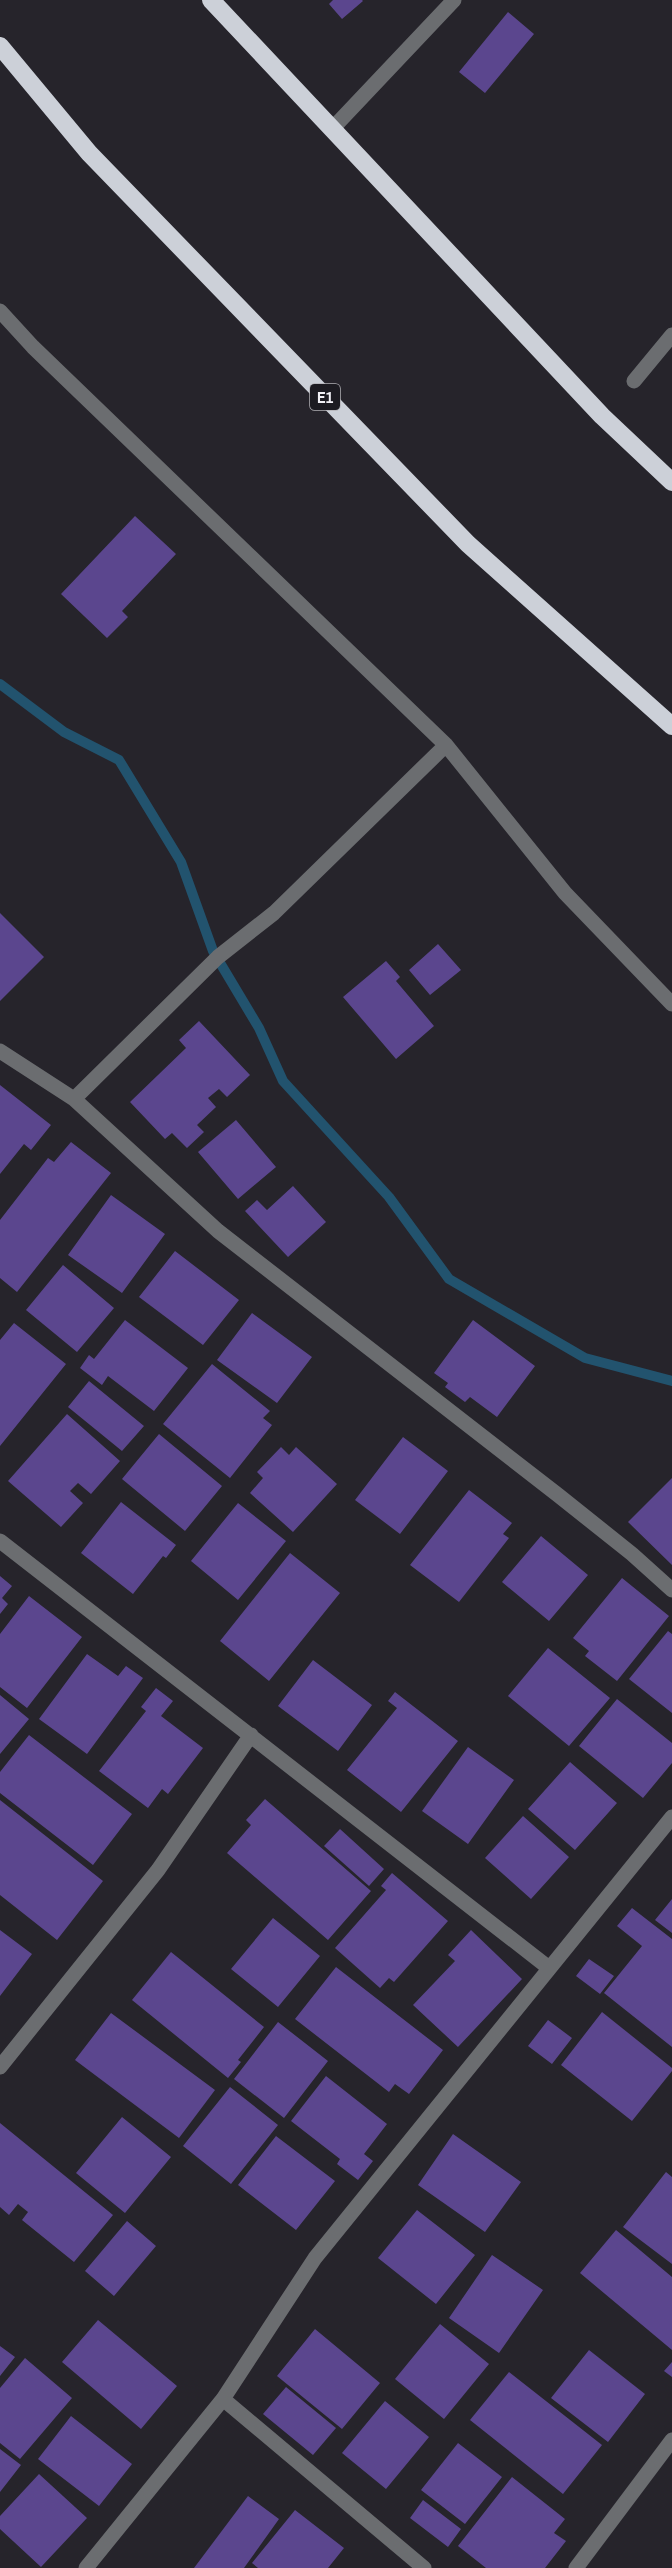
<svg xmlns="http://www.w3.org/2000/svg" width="672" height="2568" font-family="'Archivo Narrow',sans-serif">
	<rect width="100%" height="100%" fill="#26242b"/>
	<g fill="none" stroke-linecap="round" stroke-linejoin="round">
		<path stroke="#22536e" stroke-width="10" d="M 0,684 L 64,732 L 119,760 L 181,862 L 213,951 L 259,1028 L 283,1081 L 389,1197 L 449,1279 L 585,1358 L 672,1381"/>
	</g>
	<path fill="#5b468e" d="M 333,0 L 362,0 L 363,1 L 342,19 L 329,4 Z
		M 508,12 L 534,34 L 485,93 L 459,72 Z
		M 135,516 L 176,554 L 122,611 L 128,617 L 107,638 L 61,594 Z
		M 0,913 L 44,957 L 0,1001 Z
		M 438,944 L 461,970 L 430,995 L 409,970 Z
		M 386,961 L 400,977 L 396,981 L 434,1026 L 396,1059 L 343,997 Z
		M 199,1021 L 250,1075 L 227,1097 L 219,1089 L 208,1098 L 216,1107 L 197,1125 L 204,1132 L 187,1148 L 172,1133 L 165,1139 L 130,1102 L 186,1048 L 179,1040 Z
		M 0,1085 L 51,1125 L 31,1150 L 24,1144 L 0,1174 Z
		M 236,1120 L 276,1167 L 238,1199 L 198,1152 Z
		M 71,1142 L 111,1173 L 17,1292 L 0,1278 L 0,1220 L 48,1158 L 54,1162 Z
		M 293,1186 L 326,1222 L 288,1257 L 245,1211 L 257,1200 L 267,1210 Z
		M 111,1195 L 165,1234 L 122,1293 L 68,1255 Z
		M 175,1251 L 239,1300 L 203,1345 L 139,1297 Z
		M 63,1265 L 114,1308 L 77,1352 L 26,1310 Z
		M 252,1313 L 312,1357 L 277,1403 L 217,1360 Z
		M 125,1320 L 188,1368 L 154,1411 L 108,1376 L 102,1385 L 80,1368 L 89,1355 L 94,1359 Z
		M 473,1320 L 535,1366 L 497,1417 L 470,1397 L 465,1402 L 445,1387 L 448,1383 L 434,1373 Z
		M 14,1323 L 66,1364 L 0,1446 L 0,1340 Z
		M 212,1364 L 270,1411 L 263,1418 L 272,1425 L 230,1478 L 163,1424 Z
		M 89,1381 L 144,1426 L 122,1451 L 68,1407 Z
		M 67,1414 L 120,1461 L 91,1494 L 78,1483 L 70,1491 L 83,1503 L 61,1527 L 8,1481 Z
		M 159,1434 L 222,1486 L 185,1531 L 122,1479 Z
		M 403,1437 L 448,1471 L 400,1534 L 355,1500 Z
		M 281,1447 L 289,1455 L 296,1447 L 337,1484 L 293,1532 L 250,1493 L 263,1478 L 257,1472 Z
		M 672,1478 L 672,1565 L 628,1522 Z
		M 469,1490 L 512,1523 L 503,1534 L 509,1538 L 459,1602 L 410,1565 Z
		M 121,1502 L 176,1545 L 166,1558 L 163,1556 L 133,1594 L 81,1553 Z
		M 238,1503 L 286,1541 L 238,1600 L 191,1561 Z
		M 541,1536 L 588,1575 L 549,1621 L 502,1582 Z
		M 290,1553 L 340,1593 L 269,1681 L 220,1641 Z
		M 0,1576 L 12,1586 L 2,1598 L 8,1604 L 0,1614 Z
		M 622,1578 L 669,1616 L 617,1681 L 585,1656 L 589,1651 L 573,1638 Z
		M 29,1596 L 82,1637 L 27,1708 L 0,1687 L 0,1634 Z
		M 668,1631 L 672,1634 L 672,1713 L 629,1679 Z
		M 548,1648 L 610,1698 L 569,1746 L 508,1696 Z
		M 87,1654 L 118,1676 L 126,1666 L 143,1678 L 87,1754 L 39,1719 Z
		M 313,1660 L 372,1705 L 338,1751 L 278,1706 Z
		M 156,1688 L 173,1701 L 161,1716 L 203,1748 L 168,1794 L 162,1789 L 148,1808 L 99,1771 L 146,1711 L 141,1707 Z
		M 395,1692 L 458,1741 L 401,1812 L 347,1770 L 397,1708 L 388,1701 Z
		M 0,1695 L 29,1719 L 0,1754 Z
		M 617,1699 L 672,1743 L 672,1763 L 643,1798 L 579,1746 Z
		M 29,1735 L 132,1814 L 93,1865 L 0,1793 L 0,1772 Z
		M 468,1747 L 514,1780 L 468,1844 L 422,1811 Z
		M 570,1762 L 617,1803 L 575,1850 L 528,1809 Z
		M 265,1799 L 371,1891 L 328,1940 L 227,1853 L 251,1825 L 246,1820 Z
		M 0,1800 L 103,1881 L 57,1940 L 0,1895 Z
		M 523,1816 L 569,1857 L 531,1899 L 485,1858 Z
		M 340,1829 L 384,1869 L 369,1886 L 324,1846 Z
		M 392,1873 L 448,1921 L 394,1982 L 389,1978 L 380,1988 L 335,1948 L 386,1890 L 381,1886 Z
		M 672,1899 L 672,1933 L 655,1920 Z
		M 632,1908 L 672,1939 L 672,2047 L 604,1993 L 642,1946 L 617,1926 Z
		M 273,1918 L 320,1956 L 278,2007 L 231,1969 Z
		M 0,1930 L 32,1954 L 0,1996 Z
		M 471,1930 L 522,1979 L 458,2047 L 413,2005 L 455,1961 L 448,1955 Z
		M 171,1952 L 264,2027 L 238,2060 L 241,2062 L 228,2078 L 132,2000 Z
		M 589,1959 L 614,1976 L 600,1994 L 576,1976 Z
		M 336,1967 L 443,2050 L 409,2094 L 395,2084 L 389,2092 L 295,2019 Z
		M 602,2012 L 672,2068 L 672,2071 L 632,2121 L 561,2065 Z
		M 111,2013 L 215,2090 L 179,2138 L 75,2060 Z
		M 548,2020 L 572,2038 L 552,2064 L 528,2046 Z
		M 278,2022 L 328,2061 L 284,2118 L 234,2079 Z
		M 326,2076 L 387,2124 L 364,2154 L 373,2161 L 358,2180 L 337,2164 L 340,2159 L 291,2121 Z
		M 230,2087 L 278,2125 L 231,2184 L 183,2146 Z
		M 122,2117 L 171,2157 L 125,2213 L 76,2173 Z
		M 0,2123 L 113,2215 L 74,2262 L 22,2220 L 28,2212 L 18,2204 L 9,2215 L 0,2207 Z
		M 453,2134 L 521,2182 L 485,2232 L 418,2185 Z
		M 276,2136 L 335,2181 L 296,2230 L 238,2185 Z
		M 666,2172 L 672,2177 L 672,2264 L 623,2227 Z
		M 417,2210 L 475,2255 L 436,2304 L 378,2258 Z
		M 127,2221 L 156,2246 L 114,2296 L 85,2271 Z
		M 616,2230 L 672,2277 L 672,2350 L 580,2273 Z
		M 492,2255 L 543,2290 L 499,2353 L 449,2318 Z
		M 98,2320 L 177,2386 L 141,2429 L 62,2362 Z
		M 440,2324 L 489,2364 L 444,2419 L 395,2379 Z
		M 315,2329 L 380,2383 L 342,2429 L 277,2376 Z
		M 0,2346 L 15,2357 L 0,2376 Z
		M 589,2350 L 645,2394 L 608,2442 L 551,2398 Z
		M 25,2358 L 72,2398 L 20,2459 L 0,2443 L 0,2388 Z
		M 672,2362 L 672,2377 L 664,2371 Z
		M 509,2372 L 602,2445 L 563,2494 L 470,2420 Z
		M 286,2387 L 336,2428 L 313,2455 L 263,2414 Z
		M 385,2401 L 429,2437 L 386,2489 L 342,2453 Z
		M 71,2416 L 132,2464 L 99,2506 L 38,2459 Z
		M 458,2443 L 502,2477 L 465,2524 L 421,2490 Z
		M 0,2449 L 21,2465 L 0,2492 Z
		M 39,2474 L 87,2518 L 41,2567 L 0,2529 L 0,2516 Z
		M 512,2477 L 565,2519 L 554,2533 L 566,2541 L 545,2568 L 486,2568 L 458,2546 Z
		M 248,2496 L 279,2519 L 244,2568 L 194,2568 Z
		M 423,2500 L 461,2529 L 448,2547 L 410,2518 Z
		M 295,2510 L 344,2548 L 328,2568 L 258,2568 L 252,2563 Z"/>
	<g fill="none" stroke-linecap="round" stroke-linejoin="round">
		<path stroke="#6b6d70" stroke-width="15" d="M 333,128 L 454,0
			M 0,311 L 33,347 L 446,745 L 565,893 L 672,1004
			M 634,381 L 672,335
			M 0,1051 L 74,1099 L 218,1231 L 558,1495 L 632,1554 L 672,1590
			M 74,1099 L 218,957 L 274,913 L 446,745
			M 0,1541 L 549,1968
			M 0,2067 L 158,1870 L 251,1735
			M 223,2399 L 424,2568
			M 86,2568 L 223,2399 L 315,2258 L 672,1817
			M 576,2568 L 672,2440"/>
		<path stroke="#ccd0d8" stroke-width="18" d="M 211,0 L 602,416 L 672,482
			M 0,46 L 89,153 L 468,544 L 672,726"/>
	</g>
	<g text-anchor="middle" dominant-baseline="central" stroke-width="6" stroke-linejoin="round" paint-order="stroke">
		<rect fill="#1c1b21" stroke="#b1b0b5" stroke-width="1.5" x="310" y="384" width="30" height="26" rx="4.5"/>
		<g font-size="16" font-weight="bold" fill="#f1f0f5">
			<text x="325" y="397">E1</text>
		</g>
	</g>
</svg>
